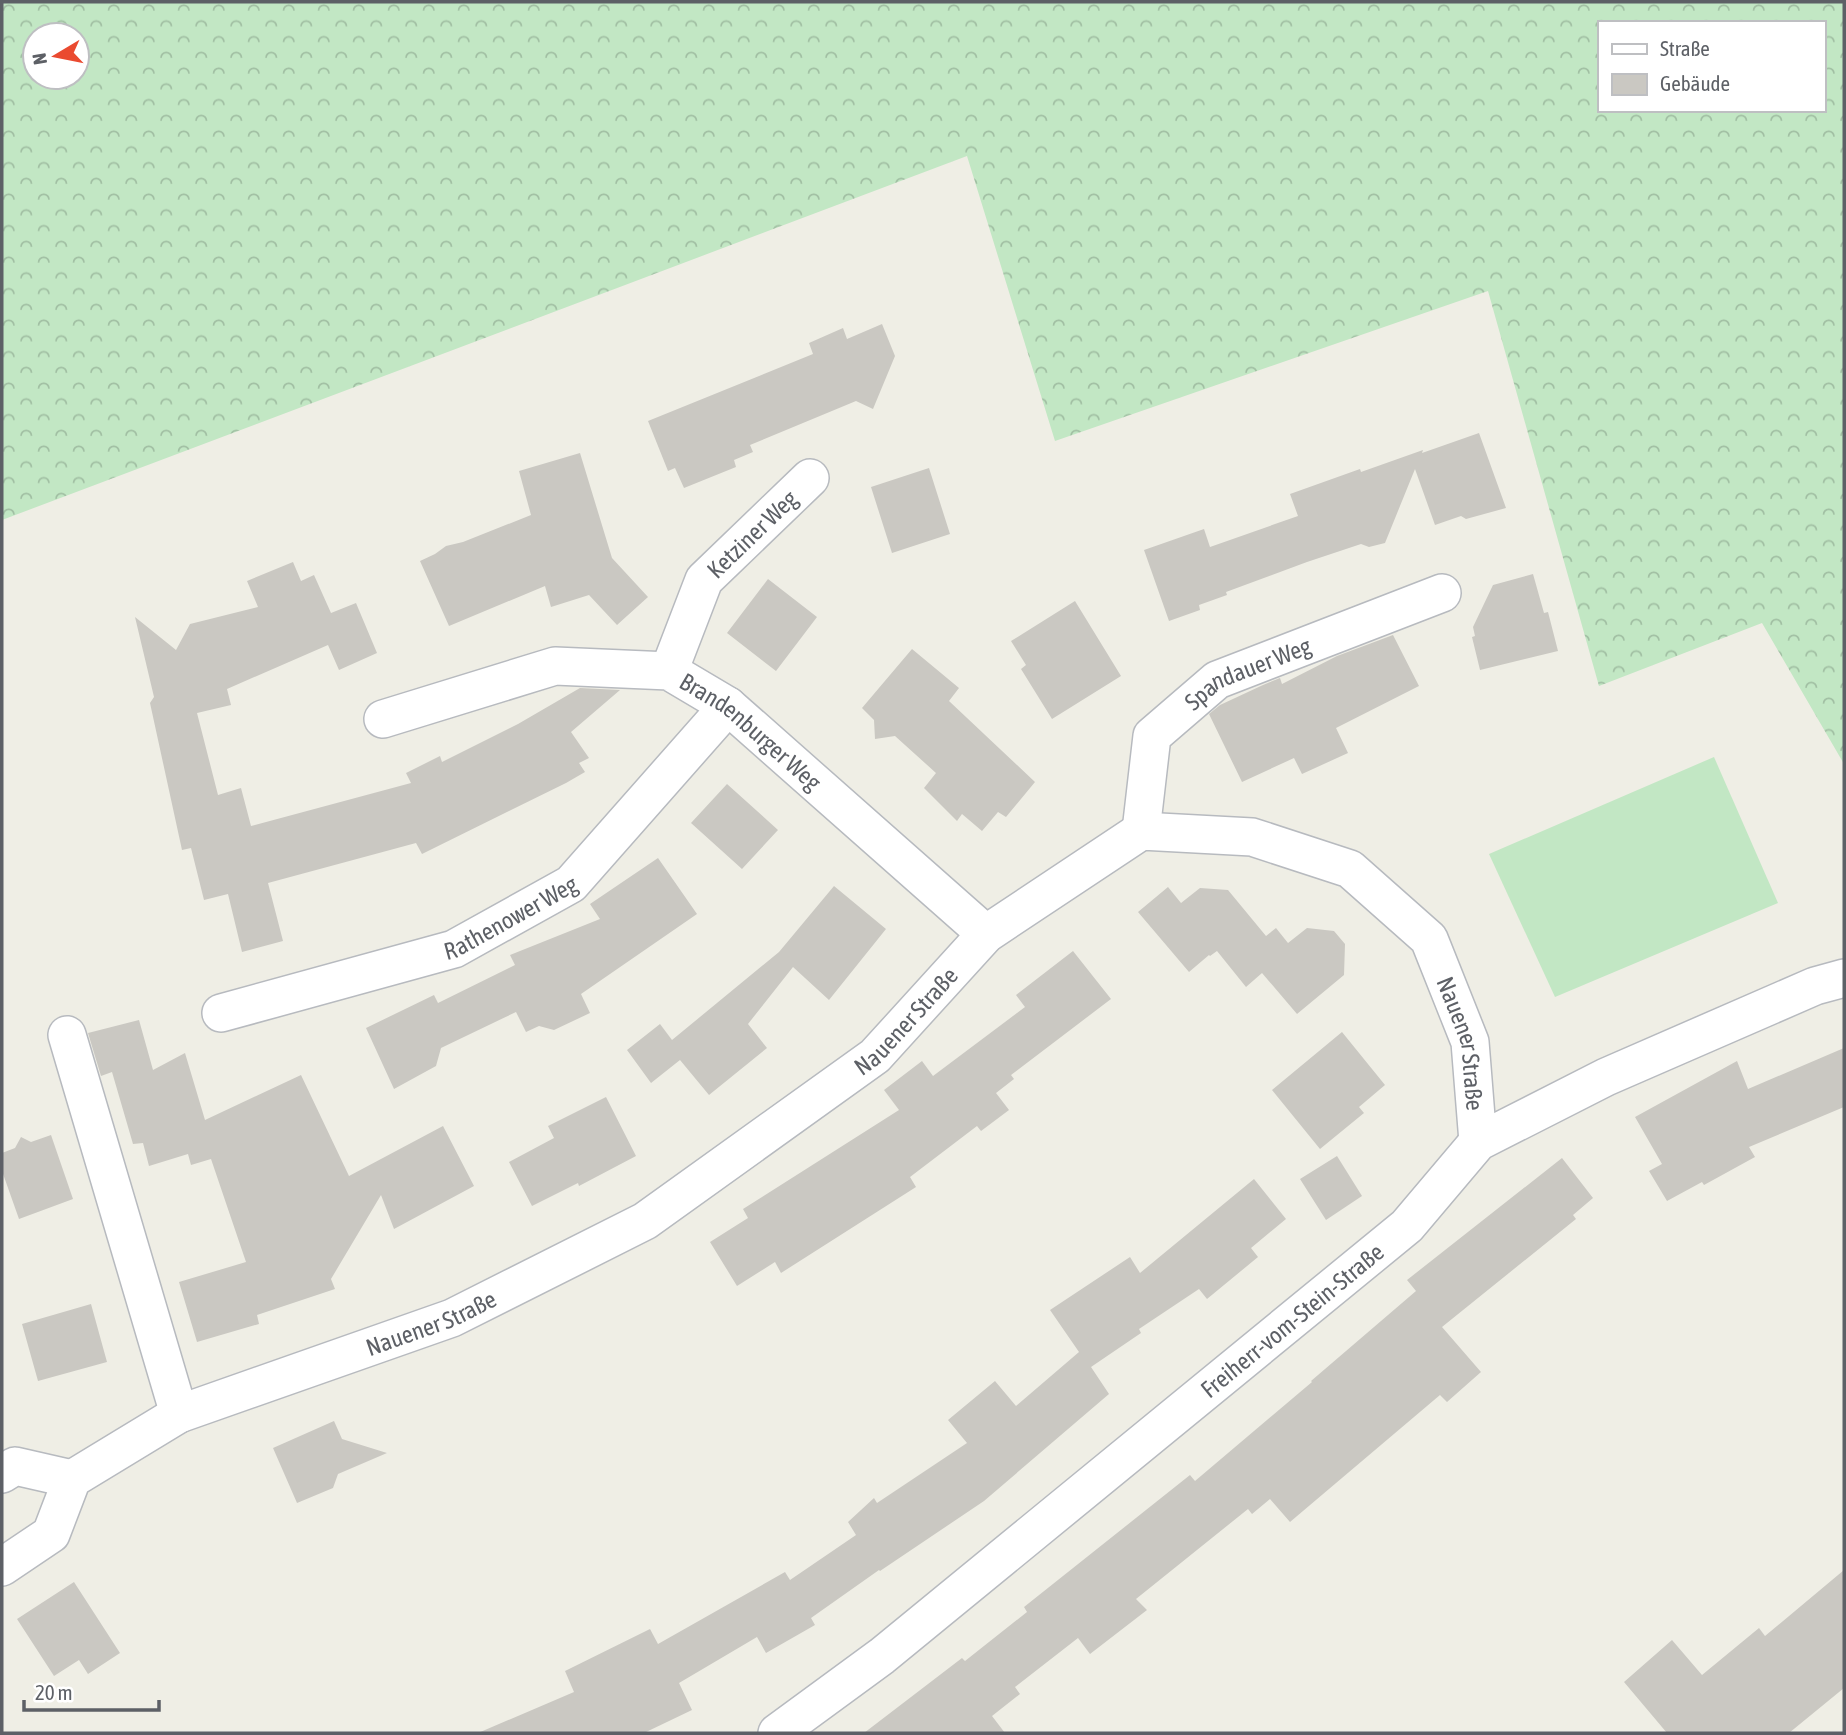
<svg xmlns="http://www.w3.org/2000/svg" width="1846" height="1735" font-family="'Asap Condensed',sans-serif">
	<defs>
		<pattern id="forest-crowns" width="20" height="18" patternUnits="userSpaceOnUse" patternTransform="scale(1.75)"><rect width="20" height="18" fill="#c2e7c4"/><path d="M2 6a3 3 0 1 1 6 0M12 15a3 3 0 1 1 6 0" fill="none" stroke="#a1bfa3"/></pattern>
	</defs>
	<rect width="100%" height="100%" fill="#efeee5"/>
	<path fill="#c2e7c4" d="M 1714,757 L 1778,903 L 1555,997 L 1489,854 Z"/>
	<path fill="url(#forest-crowns)" fill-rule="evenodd" d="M 2,2 L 1844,2 L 1844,764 L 1762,623 L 1599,686 L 1488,291 L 1055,441 L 967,156 L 2,520 ZM 1599,23 L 1823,23 L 1823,110 L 1599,110 ZM 35,35 L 77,35 L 77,77 L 35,77 Z"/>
	<path fill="#cac8c2" d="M 882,324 L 895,356 L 873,409 L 856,401 L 750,445 L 753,452 L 734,460 L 736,467 L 684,488 L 675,468 L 668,471 L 648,421 L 813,354 L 809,343 L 843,328 L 847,339 Z
		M 1479,433 L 1506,508 L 1466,519 L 1461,516 L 1435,525 L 1415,469 L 1385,543 L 1369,547 L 1361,544 L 1307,562 L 1226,592 L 1227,595 L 1199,605 L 1200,610 L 1169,621 L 1144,550 L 1204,529 L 1210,547 L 1298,516 L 1290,494 L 1360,469 L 1361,472 L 1423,450 L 1422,453 Z
		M 580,453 L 612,558 L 648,597 L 617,625 L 589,595 L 551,607 L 545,586 L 449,626 L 420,561 L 435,554 L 446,546 L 463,542 L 531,515 L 519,471 Z
		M 929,468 L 950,534 L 892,553 L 871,487 Z
		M 293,562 L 301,581 L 314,575 L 331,613 L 356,603 L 377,653 L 339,670 L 328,645 L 227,689 L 231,705 L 197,713 L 218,795 L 241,788 L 251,826 L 411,783 L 406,773 L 440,756 L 442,762 L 518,724 L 580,688 L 620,690 L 571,732 L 589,758 L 579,763 L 585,772 L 566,783 L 422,854 L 416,843 L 268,883 L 283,941 L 242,952 L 228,894 L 204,900 L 191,848 L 182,850 L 150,703 L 154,697 L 135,617 L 176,650 L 190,624 L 258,607 L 247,581 Z
		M 1533,574 L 1544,613 L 1548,612 L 1558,651 L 1480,670 L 1472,637 L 1475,636 L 1473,627 L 1493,585 Z
		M 768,579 L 817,617 L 776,671 L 727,633 Z
		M 1075,601 L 1121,676 L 1052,719 L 1021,669 L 1026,665 L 1011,641 Z
		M 1393,635 L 1419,686 L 1336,728 L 1348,753 L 1302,774 L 1294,758 L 1242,782 L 1209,714 L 1220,705 L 1263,685 L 1280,678 L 1282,684 L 1337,656 Z
		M 912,649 L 959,688 L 949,701 L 1035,782 L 1006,817 L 998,812 L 982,831 L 962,814 L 957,821 L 924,788 L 936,773 L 895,736 L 875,739 L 874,720 L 862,708 Z
		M 727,784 L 778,830 L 742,869 L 691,823 Z
		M 658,858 L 697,914 L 581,994 L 590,1013 L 554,1030 L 539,1026 L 526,1032 L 516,1012 L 441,1048 L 436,1066 L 394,1089 L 366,1028 L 434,995 L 438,1003 L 515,965 L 510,955 L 600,919 L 590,904 Z
		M 834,886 L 886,929 L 829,1000 L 793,967 L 748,1024 L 767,1048 L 709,1095 L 680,1060 L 651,1083 L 627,1050 L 660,1024 L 672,1040 L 779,952 Z
		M 1168,887 L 1181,903 L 1200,888 L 1228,890 L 1266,936 L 1276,928 L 1288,943 L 1307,928 L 1334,931 L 1345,944 L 1344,975 L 1297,1014 L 1262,973 L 1246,987 L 1217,951 L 1210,956 L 1209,955 L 1189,972 L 1138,912 Z
		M 1073,951 L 1111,999 L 1011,1075 L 1014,1079 L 996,1093 L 1009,1110 L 981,1131 L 977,1126 L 910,1177 L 916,1187 L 781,1273 L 775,1262 L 737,1286 L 710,1242 L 748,1218 L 743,1209 L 899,1110 L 884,1090 L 922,1061 L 933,1076 L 1025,1007 L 1016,995 Z
		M 139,1020 L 153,1070 L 185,1053 L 205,1120 L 301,1075 L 349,1176 L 443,1126 L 474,1186 L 394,1229 L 381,1195 L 331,1279 L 335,1289 L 257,1315 L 259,1324 L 197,1342 L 179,1282 L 246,1262 L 211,1159 L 191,1165 L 188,1154 L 149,1166 L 143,1143 L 133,1144 L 112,1072 L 101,1076 L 88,1033 Z
		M 1342,1032 L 1385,1085 L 1359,1107 L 1364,1113 L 1320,1149 L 1272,1090 Z
		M 1844,1048 L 1844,1107 L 1749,1147 L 1755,1157 L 1704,1185 L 1702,1182 L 1667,1201 L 1649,1171 L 1662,1164 L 1635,1117 L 1737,1061 L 1748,1089 Z
		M 606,1097 L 636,1156 L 579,1186 L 578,1183 L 532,1206 L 509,1162 L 554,1138 L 548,1126 Z
		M 51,1135 L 73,1199 L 19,1219 L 2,1171 L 2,1153 L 15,1148 L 21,1137 L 31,1142 Z
		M 1337,1156 L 1362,1196 L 1326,1220 L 1300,1179 Z
		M 1562,1158 L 1593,1198 L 1573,1215 L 1576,1219 L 1442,1327 L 1481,1372 L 1447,1402 L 1440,1395 L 1290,1522 L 1270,1499 L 1252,1514 L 1248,1509 L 1136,1599 L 1147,1610 L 1090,1654 L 1078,1638 L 1015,1687 L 1020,1694 L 992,1716 L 1005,1733 L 864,1733 L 962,1658 L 965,1661 L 1027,1612 L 1024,1607 L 1190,1475 L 1195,1481 L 1312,1382 L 1311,1381 L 1416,1291 L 1407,1280 Z
		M 1254,1179 L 1286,1219 L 1251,1248 L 1258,1257 L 1207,1299 L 1199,1289 L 1139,1329 L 1141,1333 L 1091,1367 L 1109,1394 L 984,1501 L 880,1571 L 879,1570 L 811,1618 L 815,1625 L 766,1653 L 757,1637 L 679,1683 L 692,1710 L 644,1733 L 478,1733 L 574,1692 L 565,1671 L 650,1629 L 658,1644 L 785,1572 L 790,1580 L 856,1535 L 848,1522 L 874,1498 L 877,1503 L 967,1443 L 948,1420 L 995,1381 L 1016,1406 L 1079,1352 L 1050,1310 L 1130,1257 L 1140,1273 Z
		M 91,1304 L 107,1362 L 38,1381 L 22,1324 Z
		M 334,1421 L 342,1439 L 387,1453 L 338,1474 L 333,1488 L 297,1503 L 273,1448 Z
		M 1844,1570 L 1844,1688 L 1789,1733 L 1667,1733 L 1624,1682 L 1672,1640 L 1702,1675 L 1759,1628 L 1765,1636 Z
		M 74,1582 L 120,1653 L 88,1674 L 79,1660 L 54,1676 L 17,1619 Z"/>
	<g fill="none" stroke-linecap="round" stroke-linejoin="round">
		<defs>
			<g id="minor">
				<path id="s1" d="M 669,671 L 704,580 L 810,478"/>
				<path id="s2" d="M 383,719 L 555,666 L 669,671 L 728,706 L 986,934"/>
				<path id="s3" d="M 1141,831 L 1152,736 L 1217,680 L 1442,593"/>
				<path id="s4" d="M 221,1013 L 454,949 L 571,884 L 728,706"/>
				<path d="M 67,1035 L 179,1414"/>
				<path d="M 2,1474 L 15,1466 L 72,1479"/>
				<path id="s5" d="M 2,1567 L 51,1534 L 72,1479 L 179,1414 L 452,1318 L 645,1221 L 875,1056 L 986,934 L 1141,831 L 1252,837 L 1350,869 L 1429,939 L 1470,1042 L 1478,1142"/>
				<path id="s6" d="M 777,1733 L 882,1656 L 1407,1226 L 1478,1142 L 1606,1077 L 1815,986 L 1844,978"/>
			</g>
		</defs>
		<use href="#minor" stroke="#b7babf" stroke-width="40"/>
		<use href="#minor" stroke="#fff" stroke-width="37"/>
	</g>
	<g text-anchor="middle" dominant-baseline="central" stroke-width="5" stroke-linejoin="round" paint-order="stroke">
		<g font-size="24" fill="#5d6066" stroke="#fff">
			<text stroke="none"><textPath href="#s1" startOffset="164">Ketziner Weg</textPath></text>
			<text stroke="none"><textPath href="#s3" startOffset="212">Spandauer Weg</textPath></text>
			<text stroke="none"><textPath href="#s2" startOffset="396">Brandenburger Weg</textPath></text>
			<text stroke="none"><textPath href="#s4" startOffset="306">Rathenower Weg</textPath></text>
			<text stroke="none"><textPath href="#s5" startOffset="1078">Nauener Straße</textPath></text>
			<text stroke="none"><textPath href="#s5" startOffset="1813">Nauener Straße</textPath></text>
			<text stroke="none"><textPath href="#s6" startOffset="660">Freiherr-vom-Stein-Straße</textPath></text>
			<text stroke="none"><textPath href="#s5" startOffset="511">Nauener Straße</textPath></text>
		</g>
	</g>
	<rect width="1846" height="1735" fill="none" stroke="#5d6066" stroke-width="7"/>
	<rect x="1598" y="21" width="228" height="91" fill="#ffffff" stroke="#bebfc2" stroke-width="2"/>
	<rect x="1612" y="44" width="35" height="10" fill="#ffffff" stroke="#bebfc2" stroke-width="2"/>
	<text x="1660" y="56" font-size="21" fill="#5d6066">Straße</text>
	<rect x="1612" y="74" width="35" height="21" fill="#cac8c2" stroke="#bebfc2" stroke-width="2"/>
	<text x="1660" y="91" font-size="21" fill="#5d6066">Gebäude</text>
	<g transform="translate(56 56) rotate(260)"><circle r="33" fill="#ffffff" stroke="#bebfc2" stroke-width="2"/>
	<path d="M0-5L12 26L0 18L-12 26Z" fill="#ea4a30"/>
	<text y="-10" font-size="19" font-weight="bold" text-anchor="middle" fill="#5d6066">N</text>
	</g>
	<path d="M24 1700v10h135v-10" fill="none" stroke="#5d6066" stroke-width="3.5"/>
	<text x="35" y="1700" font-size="21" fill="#5d6066" stroke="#ffffff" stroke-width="5" paint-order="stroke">20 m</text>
</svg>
